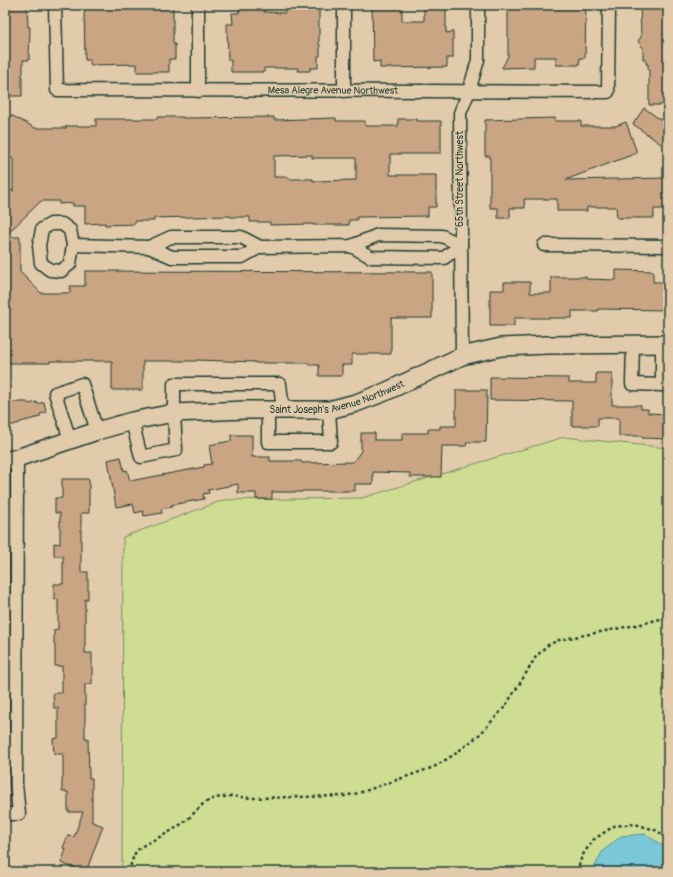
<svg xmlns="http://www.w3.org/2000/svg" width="673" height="877" font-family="Pangolin,sans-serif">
	<rect width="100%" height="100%" fill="#e1cbaa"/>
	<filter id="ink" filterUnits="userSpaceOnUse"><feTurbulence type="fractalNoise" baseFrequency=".025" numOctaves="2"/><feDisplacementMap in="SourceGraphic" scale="8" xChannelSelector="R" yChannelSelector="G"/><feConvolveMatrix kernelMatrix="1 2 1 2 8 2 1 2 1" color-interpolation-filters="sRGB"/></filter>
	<g filter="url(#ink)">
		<path fill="#cedd91" stroke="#768d62" d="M 564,437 L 668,448 L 668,872 L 122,872 L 123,537 L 224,500 L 362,498 Z"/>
		<path fill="#7ac7d8" stroke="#569096" d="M 645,834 L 663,846 L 663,862 L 660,872 L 592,872 L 602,852 L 621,836 Z"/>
		<path fill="#caa583" stroke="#1f3d34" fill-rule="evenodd" d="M 5,5 L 27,5 L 28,27 L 30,27 L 29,60 L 23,60 L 23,73 L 22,74 L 22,96 L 5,96 Z
			M 84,5 L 173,5 L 173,44 L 175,44 L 175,59 L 169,59 L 169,72 L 137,72 L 137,64 L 90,65 L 90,60 L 85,60 Z
			M 239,5 L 264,5 L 264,12 L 285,13 L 285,5 L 319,5 L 319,45 L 320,45 L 320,56 L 318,56 L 318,68 L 310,68 L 310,71 L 298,71 L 298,68 L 264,68 L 264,72 L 231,72 L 231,60 L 228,60 L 227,24 L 233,24 L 232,13 L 239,13 Z
			M 372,5 L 402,5 L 402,21 L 424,21 L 424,5 L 446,5 L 446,33 L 453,32 L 453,58 L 447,58 L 447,67 L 380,68 L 380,61 L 373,62 Z
			M 508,5 L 586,5 L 585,58 L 580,58 L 579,65 L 556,65 L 556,57 L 534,57 L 534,67 L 502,68 L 508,56 Z
			M 640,5 L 668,5 L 668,102 L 664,102 L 664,105 L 649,105 L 649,69 L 648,69 L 648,64 L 646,64 L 646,59 L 643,59 L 643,48 L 638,41 L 641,37 Z
			M 644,108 L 668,125 L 668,135 L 661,144 L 633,124 Z
			M 11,115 L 35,128 L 66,128 L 66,126 L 96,126 L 96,119 L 157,119 L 157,117 L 183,117 L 183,118 L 274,117 L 274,120 L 336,118 L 336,121 L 365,121 L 365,126 L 398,126 L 398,119 L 417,119 L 417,121 L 441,121 L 441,153 L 417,153 L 417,154 L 390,154 L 390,175 L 436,175 L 436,207 L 428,207 L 428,216 L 357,217 L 357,220 L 349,220 L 349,225 L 313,225 L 313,224 L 270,225 L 270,222 L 250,222 L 250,217 L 230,217 L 230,216 L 154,218 L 154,221 L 135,221 L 135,224 L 105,225 L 105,223 L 85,224 L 85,206 L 73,206 L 73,203 L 59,204 L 59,201 L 41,201 L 5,236 L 5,183 L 13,192 L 13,159 L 5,154 L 5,125 ZM 312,155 L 312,158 L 356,158 L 356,180 L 313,181 L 313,179 L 289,179 L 289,177 L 274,177 L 274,156 Z
			M 555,118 L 555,121 L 581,121 L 581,126 L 616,126 L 626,122 L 637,153 L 565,180 L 668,178 L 668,209 L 654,209 L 654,218 L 617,218 L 616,207 L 587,207 L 587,211 L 557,211 L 557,199 L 524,199 L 525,208 L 510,208 L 510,218 L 498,218 L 498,208 L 490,208 L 490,156 L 485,156 L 485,120 Z
			M 5,237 L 20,237 L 20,272 L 41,293 L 70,293 L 70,286 L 85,286 L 85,271 L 432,272 L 432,318 L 391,318 L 391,354 L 352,354 L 352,365 L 342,365 L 342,376 L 319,376 L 319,365 L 309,365 L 309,363 L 255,363 L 255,362 L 196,360 L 196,361 L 143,361 L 143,390 L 112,390 L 112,361 L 50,361 L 50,363 L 8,363 L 8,308 L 5,311 Z
			M 616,270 L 653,271 L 653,282 L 668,282 L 668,310 L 598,309 L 598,311 L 572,311 L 572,318 L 514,318 L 514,326 L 490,326 L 490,290 L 504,290 L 504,282 L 530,282 L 530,293 L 551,293 L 551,277 L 586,277 L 586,279 L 616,280 Z
			M 596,373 L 612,373 L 612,405 L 641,405 L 641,409 L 648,409 L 648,413 L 668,414 L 668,439 L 642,438 L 642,436 L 619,436 L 619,418 L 598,418 L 598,426 L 572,426 L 572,401 L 490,400 L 490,377 L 569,378 L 569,383 L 596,383 Z
			M 456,390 L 487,390 L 486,442 L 467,442 L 466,446 L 442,446 L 441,477 L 410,477 L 410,473 L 373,472 L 373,484 L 355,484 L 355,491 L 302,491 L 302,492 L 272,492 L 272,499 L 256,499 L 256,493 L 238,493 L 238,484 L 208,490 L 209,493 L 203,494 L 204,499 L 171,505 L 172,507 L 161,509 L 162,513 L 144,516 L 143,511 L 135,513 L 133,504 L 116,507 L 108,460 L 121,457 L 124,471 L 127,470 L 130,481 L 204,467 L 204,465 L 212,464 L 209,445 L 231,441 L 231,435 L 252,435 L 252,457 L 270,457 L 270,461 L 301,461 L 302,463 L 353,462 L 361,451 L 361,433 L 375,433 L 375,440 L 402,440 L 402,433 L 428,433 L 428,429 L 440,429 L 440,426 L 456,426 Z
			M 14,402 L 27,402 L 29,404 L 37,402 L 37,404 L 44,402 L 46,412 L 40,414 L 40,417 L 20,422 L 20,423 L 5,427 L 5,404 Z
			M 62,479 L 89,479 L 89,513 L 81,513 L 81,572 L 88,572 L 88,599 L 85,599 L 85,653 L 92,653 L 92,684 L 85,684 L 85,738 L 88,738 L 89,778 L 92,778 L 92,822 L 103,826 L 86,872 L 61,863 L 66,849 L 63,848 L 68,835 L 74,837 L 83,812 L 68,812 L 68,792 L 62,792 L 62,778 L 63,778 L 63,754 L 54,754 L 53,739 L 58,738 L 58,708 L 54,708 L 53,693 L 62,693 L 62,666 L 55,666 L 55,644 L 54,644 L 54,630 L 58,629 L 58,599 L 54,600 L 54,584 L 63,584 L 63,556 L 54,556 L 54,543 L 60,544 L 60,513 L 55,513 L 55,498 L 62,498 Z"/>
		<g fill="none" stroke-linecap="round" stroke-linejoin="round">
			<defs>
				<g id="street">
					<path id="s1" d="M 55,5 L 57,90 C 241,91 424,90 608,92 L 609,5"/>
					<path d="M 198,5 L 198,91"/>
					<path d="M 344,5 L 344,91"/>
					<path d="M 51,224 L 62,224 L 70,230 L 73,245 L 70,264 L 61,271 L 50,270 L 41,263 L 39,246 L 42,229 Z"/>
					<path d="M 73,245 L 149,247 L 172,257 L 242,257 L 260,247"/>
					<path d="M 544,245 L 668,246"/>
					<path d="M 149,247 L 171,237 L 241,237 L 260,247 L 351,246 L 378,235 L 442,236 L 461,245 L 444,258 L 371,257 L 351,246"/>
					<path d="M 633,345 L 632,384 L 662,385 L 662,344"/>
					<path d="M 462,356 L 460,113 L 469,91 L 478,60 L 478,5"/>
					<path d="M 268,410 L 268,442 L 331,442 L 329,410"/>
					<path d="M 132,421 L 141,457 L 176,450 L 174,413 L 174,384 L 280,384 L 283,410"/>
					<path d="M 70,440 L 55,393 L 82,384 L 97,431"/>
					<path d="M 5,814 L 19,814 L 16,784 L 17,458"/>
				</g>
				<g id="secondary">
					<path id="s2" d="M 5,461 L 17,458 L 97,431 L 132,421 L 174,413 L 245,410 L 329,410 L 356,403 L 385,392 L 462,356 L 501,347 L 547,345 L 668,344"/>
				</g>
			</defs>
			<use href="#street" stroke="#1f3d34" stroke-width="15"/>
			<use href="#secondary" stroke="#1f3d34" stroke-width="20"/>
			<path stroke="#1f3d34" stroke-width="2.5" stroke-dasharray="3 3" stroke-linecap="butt" d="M 130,872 L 131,863 L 136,851 L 144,845 L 171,831 L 186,821 L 204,803 L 215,798 L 231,796 L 251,798 L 344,796 L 359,793 L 434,767 L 455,754 L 479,735 L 504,708 L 522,680 L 535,658 L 546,646 L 559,640 L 641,624 L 668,617
				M 577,872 L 582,856 L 593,840 L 614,826 L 635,824 L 655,830 L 668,838"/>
			<use href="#street" stroke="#e1cbaa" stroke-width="12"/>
			<use href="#secondary" stroke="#e1cbaa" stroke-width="17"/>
		</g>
	</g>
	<g text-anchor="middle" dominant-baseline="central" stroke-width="3" stroke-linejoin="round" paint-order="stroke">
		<g font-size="10" fill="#1f3d34" stroke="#e1cbaa">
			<text stroke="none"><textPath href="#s1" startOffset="361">Mesa Alegre Avenue Northwest</textPath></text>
			<text transform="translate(460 179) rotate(-90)">65th Street Northwest</text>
			<text stroke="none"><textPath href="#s2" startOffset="341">Saint Joseph's Avenue Northwest</textPath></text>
		</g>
	</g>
	<rect width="673" height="877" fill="none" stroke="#e1cbaa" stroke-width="20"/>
	<rect x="10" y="10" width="653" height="857" fill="none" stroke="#1f3d34" stroke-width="1.5" filter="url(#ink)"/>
</svg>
